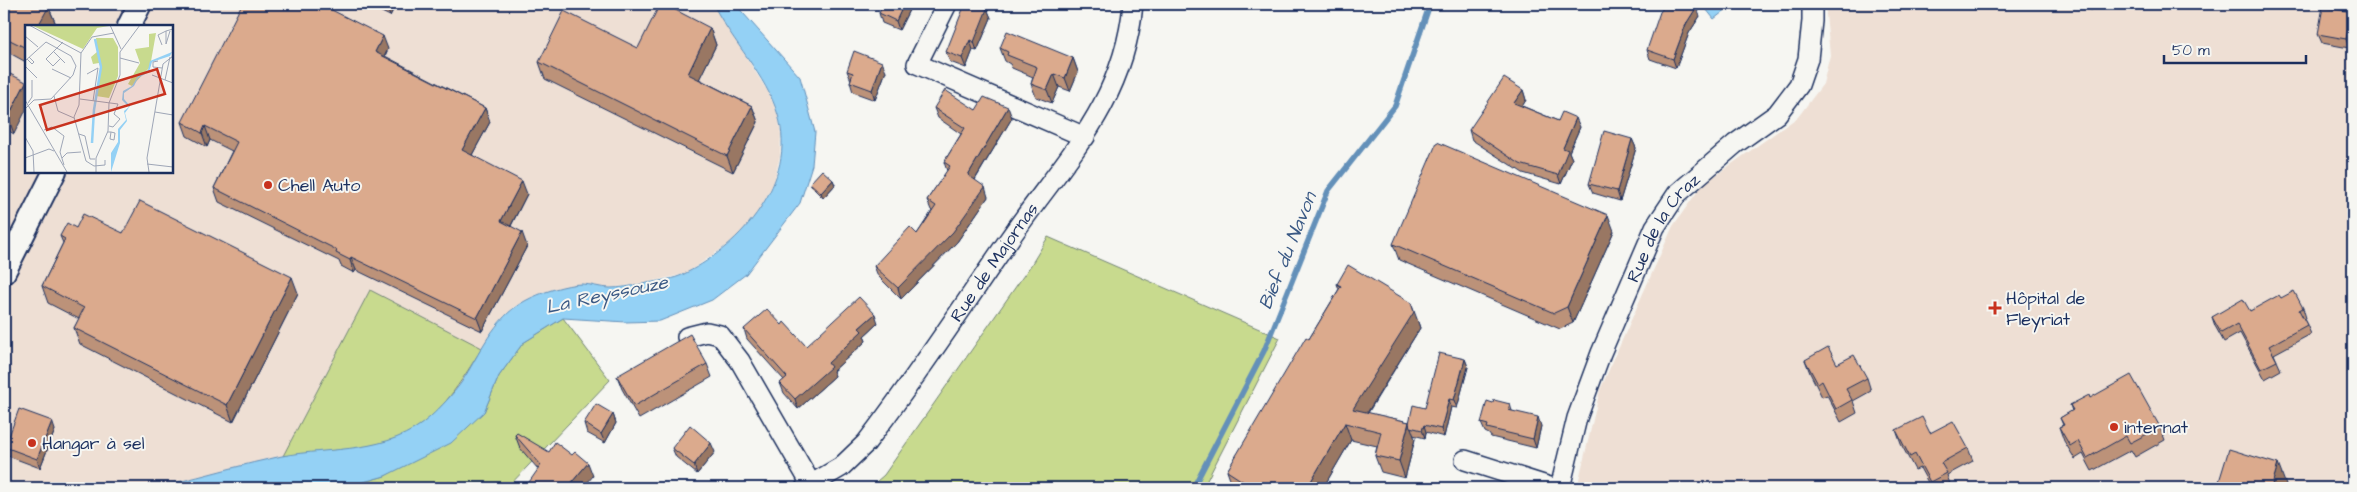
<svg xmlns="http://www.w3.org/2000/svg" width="2357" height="492" font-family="'Architects Daughter',sans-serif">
	<rect width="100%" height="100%" fill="#f6f6f2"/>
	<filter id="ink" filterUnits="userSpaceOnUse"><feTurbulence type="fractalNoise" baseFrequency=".02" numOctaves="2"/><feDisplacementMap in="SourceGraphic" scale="10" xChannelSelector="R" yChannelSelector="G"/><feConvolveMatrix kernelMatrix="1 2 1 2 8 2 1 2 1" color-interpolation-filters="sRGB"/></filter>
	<g filter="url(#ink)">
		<path fill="#eedfd4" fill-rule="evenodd" d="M 4,4 L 713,4 L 768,92 L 778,115 L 781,134 L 780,156 L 774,182 L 757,215 L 736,239 L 685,274 L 640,284 L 609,288 L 581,284 L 536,295 L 514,307 L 497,324 L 482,348 L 370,290 L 283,456 L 170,484 L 164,488 L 4,488 ZM 26,26 L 171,26 L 171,171 L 26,171 Z
			M 1825,4 L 2353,4 L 2353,488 L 1577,488 L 1600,390 L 1673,226 L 1702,185 L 1798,117 L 1823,84 L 1830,55 Z"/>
		<path fill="#c8da8e" stroke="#728476" d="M 1048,237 L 1280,338 L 1203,488 L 869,488 L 884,475 L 1031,265 Z
			M 370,290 L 482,348 C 462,380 439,420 403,436 C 366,451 322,452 283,456 Z
			M 563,318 L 610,380 L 507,488 L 342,488 L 385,476 L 484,412 L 499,376 L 523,343 Z"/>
		<path fill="#94d1f5" stroke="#6490b9" d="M 713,4 L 735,4 L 800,77 L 815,132 L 812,165 L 800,203 L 746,274 L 712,300 L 660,321 L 626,322 L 563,318 L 523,343 L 499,376 L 484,412 L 451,443 L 385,476 L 342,488 L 164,488 L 170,484 C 207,475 244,464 282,456 C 331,447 390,454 430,417 C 441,407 453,394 461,383 C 480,354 493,318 525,301 C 539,293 567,284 582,284 C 591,284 600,288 610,288 C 620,288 631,286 642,284 C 655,281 674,280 686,273 C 741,245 798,181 778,115 C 767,77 731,40 713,4 Z
			M 1712,4 L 1730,4 L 1732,5 L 1714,19 L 1706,9 Z"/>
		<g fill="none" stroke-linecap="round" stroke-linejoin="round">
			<path stroke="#6490b9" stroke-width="5.5" d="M 1193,488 L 1264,351 L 1328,191 L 1395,106 L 1430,4"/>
			<defs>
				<g id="minor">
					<path d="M 947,4 L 917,64 L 1085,137"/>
					<path d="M 687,337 L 707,332 L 720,335 L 740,361 L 811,484"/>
					<path d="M 1465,460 L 1553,488"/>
					<path id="s1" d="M 805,488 L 841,467 L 866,443 C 916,378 961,309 1008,241 C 1062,162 1124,105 1133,4"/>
					<path id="s2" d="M 1560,488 L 1577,418 L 1601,353 L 1655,227 L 1677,194 L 1735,144 L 1777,114 L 1799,85 L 1808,59 L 1812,21 L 1812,4"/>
				</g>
				<path id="tertiary" d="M 129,26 L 140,4
					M 4,272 L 55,171"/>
			</defs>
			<use href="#minor" stroke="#1b2f5e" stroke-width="22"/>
			<use href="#tertiary" stroke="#1b2f5e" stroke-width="26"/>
			<use href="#minor" stroke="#f6f6f2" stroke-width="19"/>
			<use href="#tertiary" stroke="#f6f6f2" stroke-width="22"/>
		</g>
		<path fill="#bc9279" stroke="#1b2f5e" d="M 4,4 L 49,8 L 55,22 L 53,26 L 26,26 L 26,62 L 4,50 Z
			M 365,4 L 396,4 L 390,16 Z
			M 881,4 L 912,4 L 899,30 L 882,23 L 879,13 L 882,7 Z
			M 2059,4 L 2093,4 L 2092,10 Z
			M 990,6 L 988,11 L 991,18 L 977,51 L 973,50 L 966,68 L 950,62 L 946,52 Z
			M 2353,12 L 2353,39 L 2351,39 L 2349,48 L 2322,43 L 2318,34 Z
			M 1700,16 L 1689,33 L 1676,68 L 1650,59 L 1647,50 Z
			M 710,28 L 716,45 L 699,79 L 752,106 L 758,122 L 733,172 L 545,79 L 539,62 L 638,48 Z
			M 1000,48 L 1073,58 L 1078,72 L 1070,91 L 1059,87 L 1052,103 L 1036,97 L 1031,84 L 1033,77 L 1012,68 L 1010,64 L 1005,61 Z
			M 388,49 L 385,56 L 485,108 L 490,122 L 472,155 L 527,194 L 511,226 L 527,246 L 482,331 L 356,270 L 354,273 L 341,266 L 339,261 L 219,202 L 214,188 L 232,151 L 210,140 L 207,147 L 187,136 L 182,122 Z
			M 4,71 L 14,134 L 4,128 Z
			M 847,71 L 886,71 L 875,100 L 853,92 L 850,82 L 851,80 Z
			M 1523,90 L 1526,100 L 1522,106 L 1558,121 L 1580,127 L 1569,152 L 1572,159 L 1561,184 L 1523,173 L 1472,140 L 1469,130 Z
			M 934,108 L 976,110 L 1012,118 L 975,180 L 988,197 L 957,242 L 901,299 L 878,276 L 874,266 L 917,234 L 932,211 L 931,210 L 927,200 L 947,171 L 944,162 L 961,134 L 938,118 Z
			M 1632,139 L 1636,148 L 1620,201 L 1593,193 L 1589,184 Z
			M 833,180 L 835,185 L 823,198 L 812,187 L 810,183 Z
			M 76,228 L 123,233 L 298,293 L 233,422 L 80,344 L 74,328 L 79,319 L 48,303 L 42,286 L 63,243 L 60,236 Z
			M 1614,231 L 1573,323 L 1560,329 L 1399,260 L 1393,244 Z
			M 1337,284 L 1417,319 L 1420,328 L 1368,413 L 1409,422 L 1425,408 L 1465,359 L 1468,367 L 1457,408 L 1451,407 L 1444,437 L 1426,432 L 1425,438 L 1413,435 L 1415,439 L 1405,478 L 1381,472 L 1375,456 L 1377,446 L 1351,440 L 1323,488 L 1233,488 L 1227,471 L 1309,339 L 1339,289 Z
			M 2281,298 L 2303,308 L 2306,318 L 2304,319 L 2307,325 L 2311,334 L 2274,354 L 2277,361 L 2281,370 L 2265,379 L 2240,333 L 2224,342 L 2215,326 L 2212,317 L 2250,311 Z
			M 878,323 L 864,336 L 866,341 L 833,371 L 835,376 L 798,409 L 784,393 L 780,383 L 784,380 L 747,339 L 744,329 L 782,325 L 806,346 Z
			M 1805,360 L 1837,364 L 1867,378 L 1871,391 L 1853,401 L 1857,413 L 1841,422 L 1827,395 L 1822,397 L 1810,373 Z
			M 707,364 L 712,377 L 639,419 L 622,389 L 617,376 Z
			M 2090,398 L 2160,427 L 2165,440 L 2135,457 L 2131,450 L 2092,471 L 2083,454 L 2075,459 L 2064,441 L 2059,427 L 2063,425 L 2060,418 L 2072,411 L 2070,405 Z
			M 1493,403 L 1510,404 L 1512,411 L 1541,426 L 1536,448 L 1491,437 L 1489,434 L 1485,432 L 1481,423 Z
			M 613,414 L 616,423 L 605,443 L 587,433 L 584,423 Z
			M 55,430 L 40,468 L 8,456 L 5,447 Z
			M 1896,430 L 1930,433 L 1968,448 L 1973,461 L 1947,475 L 1951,487 L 1948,488 L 1931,488 L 1920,468 L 1915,470 L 1901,444 Z
			M 515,435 L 593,476 L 538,469 L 520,448 Z
			M 672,448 L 715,452 L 697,474 L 676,457 Z"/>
		<path fill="#997763" stroke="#1b2f5e" d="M 40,4 L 51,4 L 49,8 L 55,22 L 53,26 L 38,26 Z
			M 385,4 L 396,4 L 390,16 Z
			M 904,4 L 912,4 L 899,30 L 896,21 Z
			M 984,4 L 989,4 L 990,6 L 988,11 L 991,18 L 977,51 L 974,42 Z
			M 2089,4 L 2093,4 L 2092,10 Z
			M 1696,8 L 1700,16 L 1689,33 L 1676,68 L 1673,59 L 1686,24 Z
			M 710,28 L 716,45 L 694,90 L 688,74 Z
			M 2348,29 L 2351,39 L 2349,48 L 2346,39 Z
			M 383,36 L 388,49 L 380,65 L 375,52 Z
			M 970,40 L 973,50 L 966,68 L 962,58 Z
			M 1073,58 L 1078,72 L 1070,91 L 1065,78 Z
			M 882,62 L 886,71 L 875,100 L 872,90 Z
			M 1054,74 L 1059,87 L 1052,103 L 1047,90 Z
			M 26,82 L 26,110 L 14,134 L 8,117 Z
			M 1523,90 L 1526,100 L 1518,113 L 1514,103 Z
			M 752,106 L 758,122 L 733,172 L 727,156 Z
			M 1008,107 L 1012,118 L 971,186 L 968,175 Z
			M 485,108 L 490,122 L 467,164 L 462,150 Z
			M 1576,118 L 1580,127 L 1569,152 L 1572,159 L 1561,184 L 1558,175 L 1563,148 Z
			M 205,126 L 210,140 L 207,147 L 202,133 Z
			M 1632,139 L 1636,148 L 1620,201 L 1617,191 Z
			M 833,180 L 835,185 L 823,198 L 821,193 Z
			M 522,181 L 527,194 L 506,235 L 501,221 Z
			M 985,187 L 988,197 L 957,242 L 901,299 L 898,288 Z
			M 1608,215 L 1614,231 L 1573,323 L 1567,307 Z
			M 522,232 L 527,246 L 482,331 L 477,318 Z
			M 351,257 L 356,270 L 354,273 L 350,260 Z
			M 292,277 L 298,293 L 233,422 L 227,405 Z
			M 1411,303 L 1417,319 L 1420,328 L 1359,426 L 1353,409 Z
			M 875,314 L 878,323 L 864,336 L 866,341 L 833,371 L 835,376 L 798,409 L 795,399 L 859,328 Z
			M 1465,359 L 1468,367 L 1457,408 L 1454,400 Z
			M 1449,399 L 1451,407 L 1444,437 L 1441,429 Z
			M 613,414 L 616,423 L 605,443 L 601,434 Z
			M 1538,417 L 1541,426 L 1536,448 L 1533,439 Z
			M 52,421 L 55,430 L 40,468 L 37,459 Z
			M 1409,422 L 1415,439 L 1405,478 L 1399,461 Z
			M 1345,423 L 1351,440 L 1323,488 L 1307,488 Z
			M 1424,425 L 1426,432 L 1425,438 L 1422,430 Z
			M 711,443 L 715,452 L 697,474 L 694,465 Z
			M 588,463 L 593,476 L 583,488 L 567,488 Z
			M 2278,464 L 2286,485 L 2285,488 L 2271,488 Z"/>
		<path fill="#dbaa8d" stroke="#1b2f5e" d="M 4,4 L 45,4 L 49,6 L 38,26 L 26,26 L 26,48 L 4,37 Z
			M 242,4 L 320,4 L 383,36 L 375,52 L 485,108 L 462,150 L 522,181 L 501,221 L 522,232 L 477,318 L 351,257 L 350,260 L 336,253 L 337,250 L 214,188 L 237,142 L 205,126 L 202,133 L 182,122 Z
			M 660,4 L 664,4 L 710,28 L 688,74 L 752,106 L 727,156 L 539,62 L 564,11 L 638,48 Z
			M 884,4 L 904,4 L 896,21 L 879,13 Z
			M 965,4 L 984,4 L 983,7 L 987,9 L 974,42 L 970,40 L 962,58 L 946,52 Z
			M 1666,4 L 1691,4 L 1696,8 L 1686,24 L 1673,59 L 1647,50 L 1660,12 Z
			M 2323,7 L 2353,12 L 2353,30 L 2348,29 L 2346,39 L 2318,34 Z
			M 1007,31 L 1073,58 L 1065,78 L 1054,74 L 1047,90 L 1031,84 L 1037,67 L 1007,55 L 1008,52 L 1000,48 Z
			M 854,51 L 882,62 L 872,90 L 850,82 L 853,73 L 847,71 Z
			M 4,71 L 26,82 L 8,117 L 4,115 Z
			M 1504,78 L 1523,90 L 1514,103 L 1558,121 L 1562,112 L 1576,118 L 1563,148 L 1568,150 L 1558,175 L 1520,164 L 1469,130 Z
			M 945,90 L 976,110 L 984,97 L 1008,107 L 968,175 L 985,187 L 953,232 L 898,288 L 874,266 L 910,227 L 917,234 L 936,206 L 927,200 L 950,166 L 944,162 L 965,128 L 934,108 Z
			M 1604,131 L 1632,139 L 1617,191 L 1589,184 Z
			M 1437,142 L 1608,215 L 1567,307 L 1554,313 L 1393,244 Z
			M 822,170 L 833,180 L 821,193 L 810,183 Z
			M 140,201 L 292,277 L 227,405 L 74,328 L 84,308 L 42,286 L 65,239 L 60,236 L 67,223 L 76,228 L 83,214 L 123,233 Z
			M 1348,265 L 1411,303 L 1414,312 L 1353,409 L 1409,422 L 1399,461 L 1375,456 L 1381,432 L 1345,423 L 1307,488 L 1240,488 L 1244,482 L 1227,471 L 1306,337 L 1309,339 L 1341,286 L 1337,284 Z
			M 2294,291 L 2303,308 L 2299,310 L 2307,325 L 2269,346 L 2277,361 L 2261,369 L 2237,324 L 2221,333 L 2212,317 L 2243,299 L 2250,311 L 2279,295 L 2281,298 Z
			M 859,297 L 875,314 L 859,328 L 862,331 L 828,363 L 831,367 L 795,399 L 780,383 L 787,377 L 744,329 L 767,309 L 782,325 L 784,322 L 806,346 Z
			M 690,334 L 707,364 L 634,406 L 617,376 Z
			M 1828,347 L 1837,364 L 1854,355 L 1867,378 L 1846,389 L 1852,400 L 1836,409 L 1822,381 L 1818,384 L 1805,360 Z
			M 1439,353 L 1465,359 L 1454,400 L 1449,399 L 1441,429 L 1424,425 L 1422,430 L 1410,427 L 1409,423 L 1413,405 L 1425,408 Z
			M 2131,375 L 2160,427 L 2130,443 L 2126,436 L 2087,458 L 2078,441 L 2070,446 L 2059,427 L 2064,425 L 2060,418 L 2073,410 L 2070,405 L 2089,395 L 2090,398 Z
			M 1494,400 L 1510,404 L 1508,410 L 1538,417 L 1533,439 L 1487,428 L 1488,425 L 1481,423 L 1487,401 L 1493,403 Z
			M 596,404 L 613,414 L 601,434 L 584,423 Z
			M 19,409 L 52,421 L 37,459 L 5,447 Z
			M 1922,417 L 1930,433 L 1953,421 L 1968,448 L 1941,463 L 1947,473 L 1930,482 L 1915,454 L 1910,457 L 1896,430 Z
			M 690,425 L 711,443 L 694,465 L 672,448 Z
			M 517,433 L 549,452 L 555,442 L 572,455 L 575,452 L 588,463 L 567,488 L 525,488 L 541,465 L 515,435 Z
			M 2229,449 L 2278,464 L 2271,488 L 2217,488 Z"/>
	</g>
	<g fill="#c8321e" stroke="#f6f6f2" stroke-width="2">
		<circle cx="268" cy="185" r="5"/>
		<path d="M1992.5 300.5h5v5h5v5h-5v5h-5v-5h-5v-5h5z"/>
		<circle cx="2114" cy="427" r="5"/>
		<circle cx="32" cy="443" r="5"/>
	</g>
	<g text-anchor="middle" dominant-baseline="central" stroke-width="4" stroke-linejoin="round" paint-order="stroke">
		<g font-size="18" fill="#1b2f5e" stroke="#f6f6f2" text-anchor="start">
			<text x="278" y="185">Chell Auto</text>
			<text x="2006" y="298">Hôpital de<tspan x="2006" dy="21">Fleyriat</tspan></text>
			<text x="2124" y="427">internat</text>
			<text x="42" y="443">Hangar à sel</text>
		</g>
		<g font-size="18" fill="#1b2f5e" stroke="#f6f6f2">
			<text stroke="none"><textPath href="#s2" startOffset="282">Rue de la Craz</textPath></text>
			<text stroke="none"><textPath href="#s1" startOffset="298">Rue de Majornas</textPath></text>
		</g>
		<g font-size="19" font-style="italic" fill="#395884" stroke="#f6f6f2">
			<text transform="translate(1288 251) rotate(-68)">Bief du Navon</text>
			<text transform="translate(607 295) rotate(-12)">La Reyssouze</text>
		</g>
	</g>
	<g transform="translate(25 25)">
		<rect width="148" height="148" fill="#f6f6f2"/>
		<path d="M 6,0 L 84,0 L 84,1 L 72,3 L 58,24 ZM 131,8 L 125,42 L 107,61 L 103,59 L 115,38 L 110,24 L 124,22 L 124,9 ZM 71,13 L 88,13 L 93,22 L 93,51 L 84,73 L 71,71 L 76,43 L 74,38 L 68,39 L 66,32 L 72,27 Z" fill="#c8da8e"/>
		<path d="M 147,27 L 145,31 L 127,37 L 124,47 L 113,53 L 109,61 L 99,68 L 99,74 L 105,81 L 100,88 L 102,96 L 95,105 L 95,118 L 86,147 L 86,128 L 93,117 L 93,104 L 101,95 L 99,86 L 104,82 L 97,75 L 98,66 L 107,61 L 113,51 L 123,45 L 125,36 Z" fill="#94d1f5"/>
		<path fill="none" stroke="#94d1f5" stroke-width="2.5" d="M 67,118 L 69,85 L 76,42 L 70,14"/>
		<path fill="none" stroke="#9ea6b7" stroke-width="1" d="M 4,0 L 56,28M 85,0 L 96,24M 145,6 L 141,19 L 141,6 L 148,4M 0,11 L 13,22M 137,20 L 133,10 L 141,6M 29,27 L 40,38M 95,33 L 114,38M 2,34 L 7,39 L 9,37 L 4,32M 35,34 L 28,41 L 21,34 L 38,17M 0,36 L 21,17 L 46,31 L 51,41 L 48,50 L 26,74 L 9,75 L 0,84M 133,36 L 128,37 L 128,42 L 137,43M 0,41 L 12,53M 27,44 L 46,53M 62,49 L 73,43 L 68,76M 127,50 L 148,58M 140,55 L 145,32M 29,71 L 33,86 L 49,93M 55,74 L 93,79 L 89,89 L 95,94 L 88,102 L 84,101M 0,75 L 42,147M 3,78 L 7,72 L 7,55M 130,87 L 148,90M 19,105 L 27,102 L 39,111 L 35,127 L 39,140M 83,107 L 86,107 L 90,108 L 89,115 L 85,114 L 86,107M 54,109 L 60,111 L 65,134 L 70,134M 0,112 L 8,126 L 9,147M 0,133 L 24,124 L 29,126M 37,133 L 42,128 L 56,127M 80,135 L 80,140 L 69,141 L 61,136 L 49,92 L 54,80 L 56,28 L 67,12 L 89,8M 122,139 L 148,142M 71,147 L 71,133 L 83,106 L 84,78 L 95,50 L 95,27 L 115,0M 124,147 L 122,133 L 138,39 L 148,31"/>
		<path fill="#c8321e" fill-opacity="0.15" stroke="#c8321e" stroke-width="2.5" d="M 132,44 L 140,69 L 22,105 L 15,80 Z"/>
		<rect width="148" height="148" fill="none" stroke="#1b2f5e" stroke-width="2.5"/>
	</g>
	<rect width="2357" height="492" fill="none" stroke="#f6f6f2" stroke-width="20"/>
	<rect x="10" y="10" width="2337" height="472" fill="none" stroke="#1b2f5e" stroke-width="2" filter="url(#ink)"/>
	<path d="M2164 55v8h142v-8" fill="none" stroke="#1b2f5e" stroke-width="2.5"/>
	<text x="2172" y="55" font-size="15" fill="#1b2f5e" stroke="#f6f6f2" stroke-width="4" paint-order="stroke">50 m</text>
</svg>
